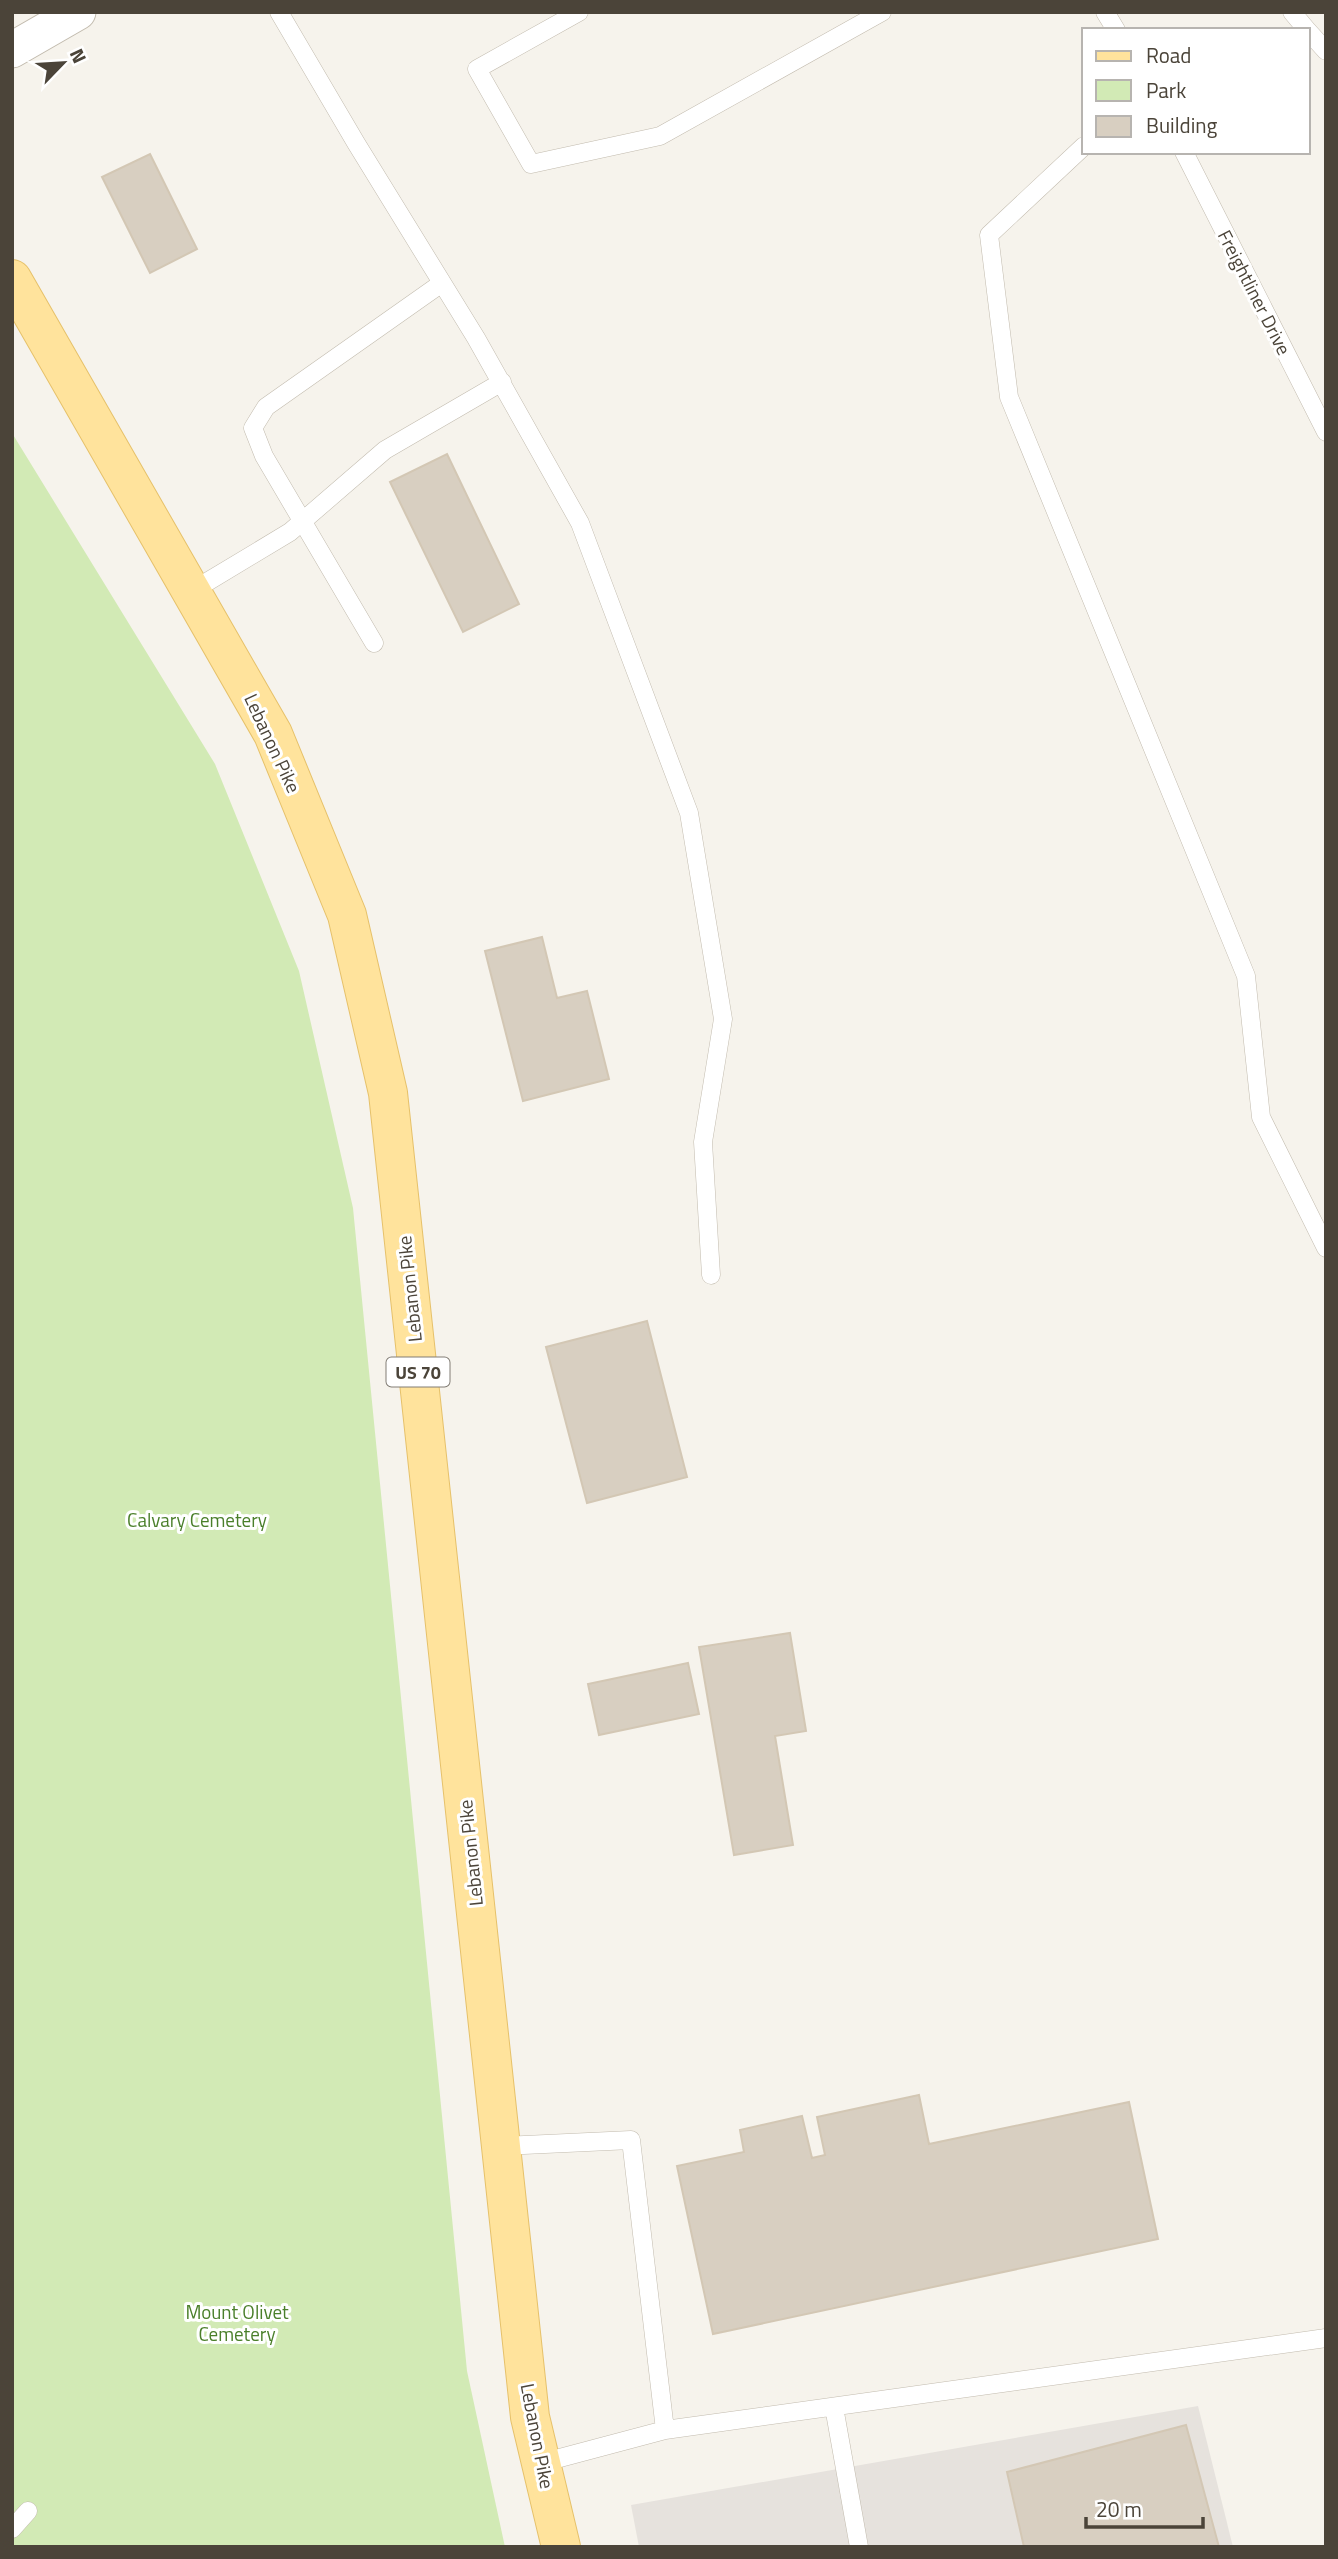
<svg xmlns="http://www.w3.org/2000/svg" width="1338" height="2559" font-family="'Titillium Web',sans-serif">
	<rect width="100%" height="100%" fill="#f6f3ec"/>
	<path fill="#e6e2dd" d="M 1198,2406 L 1233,2547 L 639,2547 L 631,2505 Z"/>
	<path fill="#d2eab5" d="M 12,433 L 215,764 L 299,971 L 353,1208 L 467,2371 L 505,2547 L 12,2547 Z"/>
	<path fill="#d8cfc1" stroke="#d3c7b4" stroke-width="2" d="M 150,154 L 197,249 L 150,273 L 102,177 Z
		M 447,454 L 519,604 L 463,632 L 390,482 Z
		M 542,937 L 557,998 L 587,991 L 609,1079 L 523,1101 L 485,951 Z
		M 647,1321 L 687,1477 L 587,1503 L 546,1347 Z
		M 790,1633 L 806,1731 L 775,1736 L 793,1845 L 734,1855 L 699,1647 Z
		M 688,1663 L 699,1714 L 599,1735 L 588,1684 Z
		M 919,2095 L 929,2144 L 1129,2102 L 1158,2239 L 713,2334 L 677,2166 L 744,2152 L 740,2130 L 802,2116 L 812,2158 L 825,2155 L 817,2117 Z
		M 1186,2425 L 1219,2547 L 1024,2547 L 1007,2472 Z"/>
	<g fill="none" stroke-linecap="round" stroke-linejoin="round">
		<defs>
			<path id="lane" d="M 279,12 L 356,143 L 476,338 L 580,523 L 689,813 L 723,1019 L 703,1142 L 711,1275
				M 579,12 L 477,69 L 531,164 L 660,136 L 882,12
				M 1105,12 L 1116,30
				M 1292,12 L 1307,30
				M 1308,31 L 1326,51
				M 1084,146 L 989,235 L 1009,397 L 1246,976 L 1261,1117 L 1326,1248
				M 1184,152 L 1326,432
				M 192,591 L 290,532 L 385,450 L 502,382
				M 374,643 L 264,456 L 253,428 L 266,407 L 442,283
				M 501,2146 L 631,2140 L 665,2430 L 541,2463
				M 834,2407 L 859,2547
				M 665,2430 L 1326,2338
				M 12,2529 L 28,2511"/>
			<path id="street" d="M 12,50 L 78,12"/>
			<path id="primary" d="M 12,279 L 273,734 L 347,915 L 388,1093 L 530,2417 L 561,2547"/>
		</defs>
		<use href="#lane" stroke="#c2bbae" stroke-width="19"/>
		<use href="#street" stroke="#c2bbae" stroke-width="37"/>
		<use href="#primary" stroke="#e6c16a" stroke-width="40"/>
		<use href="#lane" stroke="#fff" stroke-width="18"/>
		<use href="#street" stroke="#fff" stroke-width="35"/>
		<use href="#primary" stroke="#ffe39c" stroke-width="38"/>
	</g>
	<g text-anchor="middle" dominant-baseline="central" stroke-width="6" stroke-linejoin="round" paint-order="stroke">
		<rect fill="#fff" stroke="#817c74" stroke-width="2" x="386.5" y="1357.5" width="63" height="29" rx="5"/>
		<g font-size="18" font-weight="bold" fill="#4b4439">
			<text x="418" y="1372">US 70</text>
		</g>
		<g font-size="19" fill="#4b4439" stroke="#fff">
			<text transform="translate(1255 292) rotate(63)">Freightliner Drive</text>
			<text transform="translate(273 743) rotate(65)">Lebanon Pike</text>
			<text transform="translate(409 1289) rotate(-96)">Lebanon Pike</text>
			<text transform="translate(470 1853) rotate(-96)">Lebanon Pike</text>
			<text transform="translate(538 2436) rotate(79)">Lebanon Pike</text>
		</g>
		<g font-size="19" fill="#4a7f2a" stroke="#fff">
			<text x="197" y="1519">Calvary Cemetery</text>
			<text x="237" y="2311">Mount Olivet<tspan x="237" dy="22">Cemetery</tspan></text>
		</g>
	</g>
	<rect width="1338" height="2559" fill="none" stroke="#4b4439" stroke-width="28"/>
	<rect x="1082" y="28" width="228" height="126" fill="#ffffff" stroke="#b7b4b0" stroke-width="2"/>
	<rect x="1096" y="51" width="35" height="10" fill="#ffe39c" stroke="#b7b4b0" stroke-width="2"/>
	<text x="1146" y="63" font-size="21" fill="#4b4439">Road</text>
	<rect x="1096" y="80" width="35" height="21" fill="#d2eab5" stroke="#b7b4b0" stroke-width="2"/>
	<text x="1146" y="98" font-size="21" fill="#4b4439">Park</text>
	<rect x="1096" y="116" width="35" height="21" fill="#d8cfc1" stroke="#b7b4b0" stroke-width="2"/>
	<text x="1146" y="133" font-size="21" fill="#4b4439">Building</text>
	<g transform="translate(63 63) rotate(65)" stroke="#ffffff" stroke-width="5" paint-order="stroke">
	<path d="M0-5L12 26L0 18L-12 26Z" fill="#4b4439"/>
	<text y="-10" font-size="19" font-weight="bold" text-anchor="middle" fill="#4b4439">N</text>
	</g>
	<path d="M1086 2517v10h117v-10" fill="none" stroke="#4b4439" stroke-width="3.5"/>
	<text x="1096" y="2517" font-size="21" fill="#4b4439" stroke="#ffffff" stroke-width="5" paint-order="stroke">20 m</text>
</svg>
